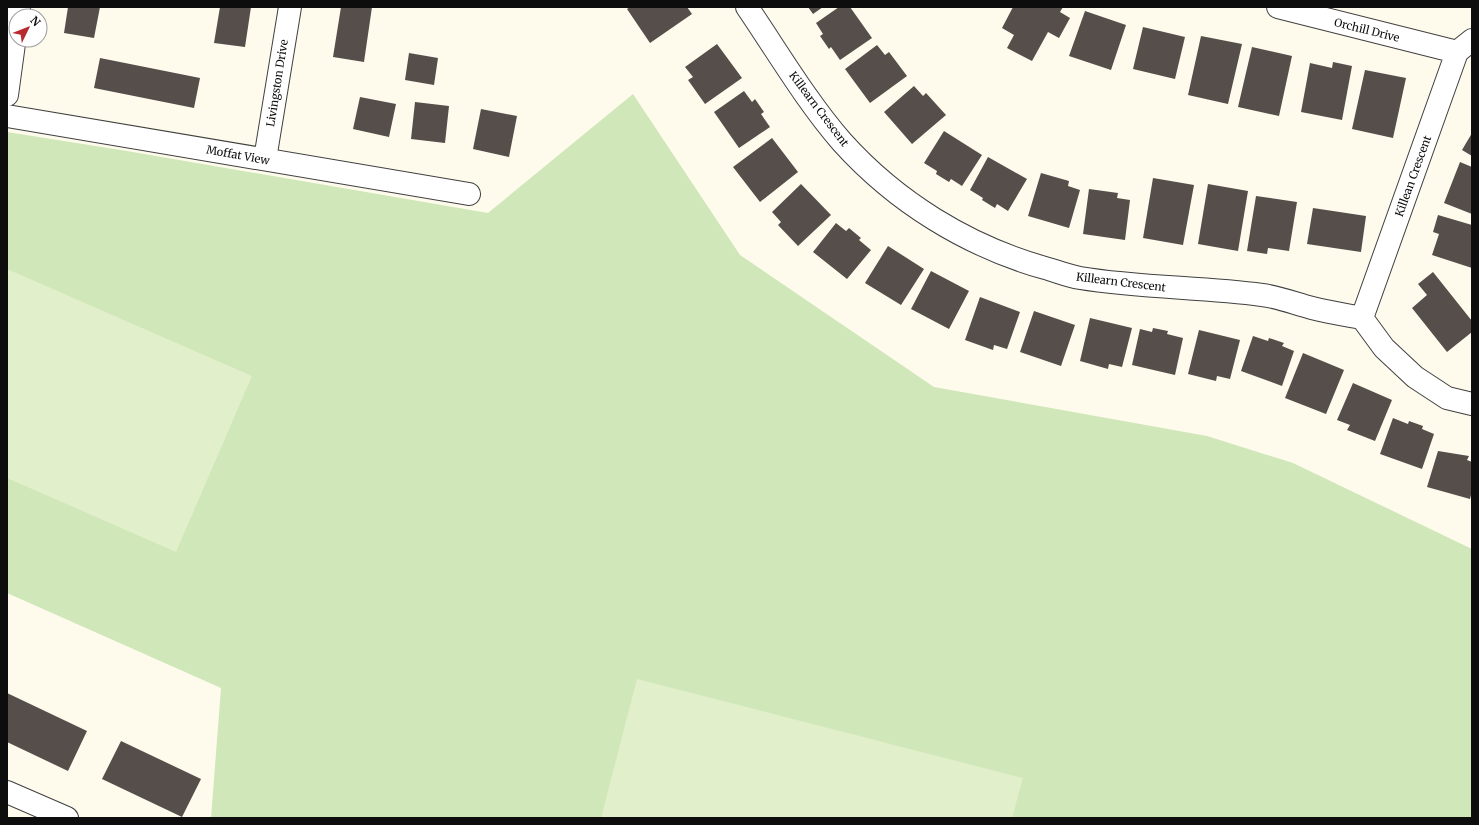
<svg xmlns="http://www.w3.org/2000/svg" width="1479" height="825" font-family="Merriweather,serif">
	<rect width="100%" height="100%" fill="#fefbed"/>
	<path fill="#d0e7b9" d="M 633,94 L 740,255 L 934,387 L 1207,436 L 1293,463 L 1472,549 L 1472,818 L 211,818 L 221,688 L 7,593 L 7,132 L 127,151 L 488,213 Z"/>
	<path fill="#e1efca" d="M 7,269 L 252,376 L 176,552 L 7,478 Z
		M 637,679 L 1023,778 L 1012,818 L 601,818 Z"/>
	<path fill="#554e4a" d="M 68,7 L 100,7 L 94,38 L 64,33 Z
		M 220,7 L 251,7 L 245,47 L 214,43 Z
		M 341,7 L 372,7 L 364,62 L 333,57 Z
		M 630,7 L 687,7 L 692,14 L 650,43 L 627,9 Z
		M 808,7 L 823,7 L 813,14 Z
		M 839,7 L 850,7 L 872,38 L 840,60 L 831,47 L 829,49 L 820,36 L 823,34 L 816,23 Z
		M 1013,7 L 1063,7 L 1060,12 L 1070,18 L 1059,38 L 1048,32 L 1032,61 L 1007,48 L 1014,35 L 1002,28 Z
		M 1085,11 L 1126,25 L 1111,70 L 1069,56 Z
		M 1143,27 L 1185,37 L 1175,79 L 1133,69 Z
		M 1201,36 L 1242,44 L 1228,104 L 1188,95 Z
		M 717,44 L 742,78 L 705,104 L 688,80 L 693,77 L 685,67 Z
		M 877,45 L 885,55 L 889,52 L 907,76 L 870,103 L 845,69 Z
		M 1252,47 L 1292,56 L 1279,116 L 1238,107 Z
		M 409,53 L 438,58 L 434,85 L 405,80 Z
		M 100,58 L 200,78 L 194,108 L 94,88 Z
		M 1333,62 L 1352,66 L 1342,120 L 1301,112 L 1310,63 L 1332,68 Z
		M 1365,70 L 1406,78 L 1393,138 L 1352,129 Z
		M 914,86 L 923,96 L 926,93 L 946,115 L 912,144 L 884,112 Z
		M 744,91 L 752,102 L 755,99 L 764,112 L 761,114 L 770,127 L 739,148 L 714,112 Z
		M 360,97 L 396,104 L 389,137 L 353,129 Z
		M 415,102 L 449,106 L 445,143 L 411,139 Z
		M 481,109 L 517,116 L 509,157 L 473,149 Z
		M 944,131 L 982,155 L 962,186 L 951,179 L 949,182 L 936,174 L 937,171 L 924,163 Z
		M 1472,133 L 1472,156 L 1462,150 Z
		M 772,138 L 798,172 L 760,202 L 733,167 Z
		M 988,157 L 1027,179 L 1008,211 L 997,204 L 995,208 L 982,200 L 983,198 L 970,190 Z
		M 1460,162 L 1472,167 L 1472,214 L 1444,203 Z
		M 1041,173 L 1069,181 L 1068,186 L 1080,190 L 1069,228 L 1028,216 Z
		M 1153,178 L 1194,185 L 1183,245 L 1143,238 Z
		M 801,184 L 831,215 L 798,246 L 778,225 L 781,222 L 772,212 Z
		M 1208,184 L 1248,191 L 1238,251 L 1198,244 Z
		M 1089,189 L 1118,193 L 1117,198 L 1130,200 L 1125,240 L 1083,234 Z
		M 1256,196 L 1297,202 L 1289,251 L 1268,248 L 1267,254 L 1247,251 Z
		M 1313,208 L 1366,216 L 1361,252 L 1307,244 Z
		M 1438,215 L 1472,225 L 1472,268 L 1432,255 L 1439,234 L 1433,232 Z
		M 836,223 L 846,231 L 849,228 L 861,238 L 859,240 L 871,250 L 847,279 L 813,252 Z
		M 888,246 L 924,269 L 901,305 L 865,283 Z
		M 931,271 L 969,291 L 949,329 L 911,309 Z
		M 1433,272 L 1472,321 L 1472,332 L 1447,352 L 1412,308 L 1427,295 L 1418,284 Z
		M 980,297 L 1020,312 L 1007,349 L 994,345 L 993,350 L 965,340 Z
		M 1034,311 L 1075,325 L 1061,366 L 1020,352 Z
		M 1090,318 L 1132,328 L 1122,367 L 1109,364 L 1108,369 L 1080,361 Z
		M 1153,328 L 1168,331 L 1167,334 L 1183,338 L 1175,375 L 1132,365 L 1140,329 L 1152,332 Z
		M 1199,330 L 1240,340 L 1230,379 L 1217,376 L 1216,381 L 1188,374 Z
		M 1253,336 L 1268,341 L 1269,338 L 1284,343 L 1282,346 L 1294,351 L 1282,386 L 1241,371 Z
		M 1303,353 L 1344,370 L 1326,414 L 1285,398 Z
		M 1353,383 L 1392,400 L 1375,441 L 1347,430 L 1350,425 L 1337,420 Z
		M 1393,418 L 1408,424 L 1409,421 L 1423,426 L 1422,429 L 1434,434 L 1422,469 L 1380,454 Z
		M 1438,451 L 1469,456 L 1467,460 L 1472,462 L 1472,491 L 1470,499 L 1427,487 Z
		M 7,693 L 87,731 L 68,771 L 7,742 Z
		M 121,741 L 201,779 L 182,817 L 102,779 Z"/>
	<g fill="none" stroke-linecap="round" stroke-linejoin="round">
		<defs>
			<path id="minor" d="M 747,7 C 777,51 807,102 842,142 C 896,202 967,246 1045,268 C 1056,271 1068,276 1080,278 C 1141,288 1202,287 1262,295 C 1279,297 1296,304 1312,308 C 1328,312 1346,315 1362,318
				M 1278,7 L 1457,52
				M 18,16 L 19,7
				M 7,95 L 16,29
				M 7,116 L 469,194
				M 265,159 L 290,7
				M 1362,318 L 1457,52 L 1472,40
				M 1362,318 L 1384,348 L 1415,377 L 1447,398 L 1472,404
				M 7,792 L 67,818"/>
		</defs>
		<use href="#minor" stroke="#404040" stroke-width="24"/>
		<use href="#minor" stroke="#fff" stroke-width="22"/>
	</g>
	<g text-anchor="middle" dominant-baseline="central" stroke-width="4" stroke-linejoin="round" paint-order="stroke">
		<g font-size="11" fill="#0d0d0d" stroke="#fff">
			<text transform="translate(1367 30) rotate(14)">Orchill Drive</text>
			<text transform="translate(277 83) rotate(-81)">Livingston Drive</text>
			<text transform="translate(819 109) rotate(53)">Killearn Crescent</text>
			<text transform="translate(238 155) rotate(10)">Moffat View</text>
			<text transform="translate(1413 176) rotate(-70)">Killean Crescent</text>
			<text transform="translate(1121 282) rotate(7)">Killearn Crescent</text>
		</g>
	</g>
	<rect width="1479" height="825" fill="none" stroke="#0d0d0d" stroke-width="16"/>
	<g transform="translate(28 28) rotate(47)"><circle r="19" fill="#ffffff" stroke="#9e9e9e"/>
	<path d="M0-3L7 15L0 10L-7 15Z" fill="#b82a2d"/>
	<text y="-6" font-size="11" font-weight="bold" text-anchor="middle" fill="#0d0d0d">N</text>
	</g>
</svg>
